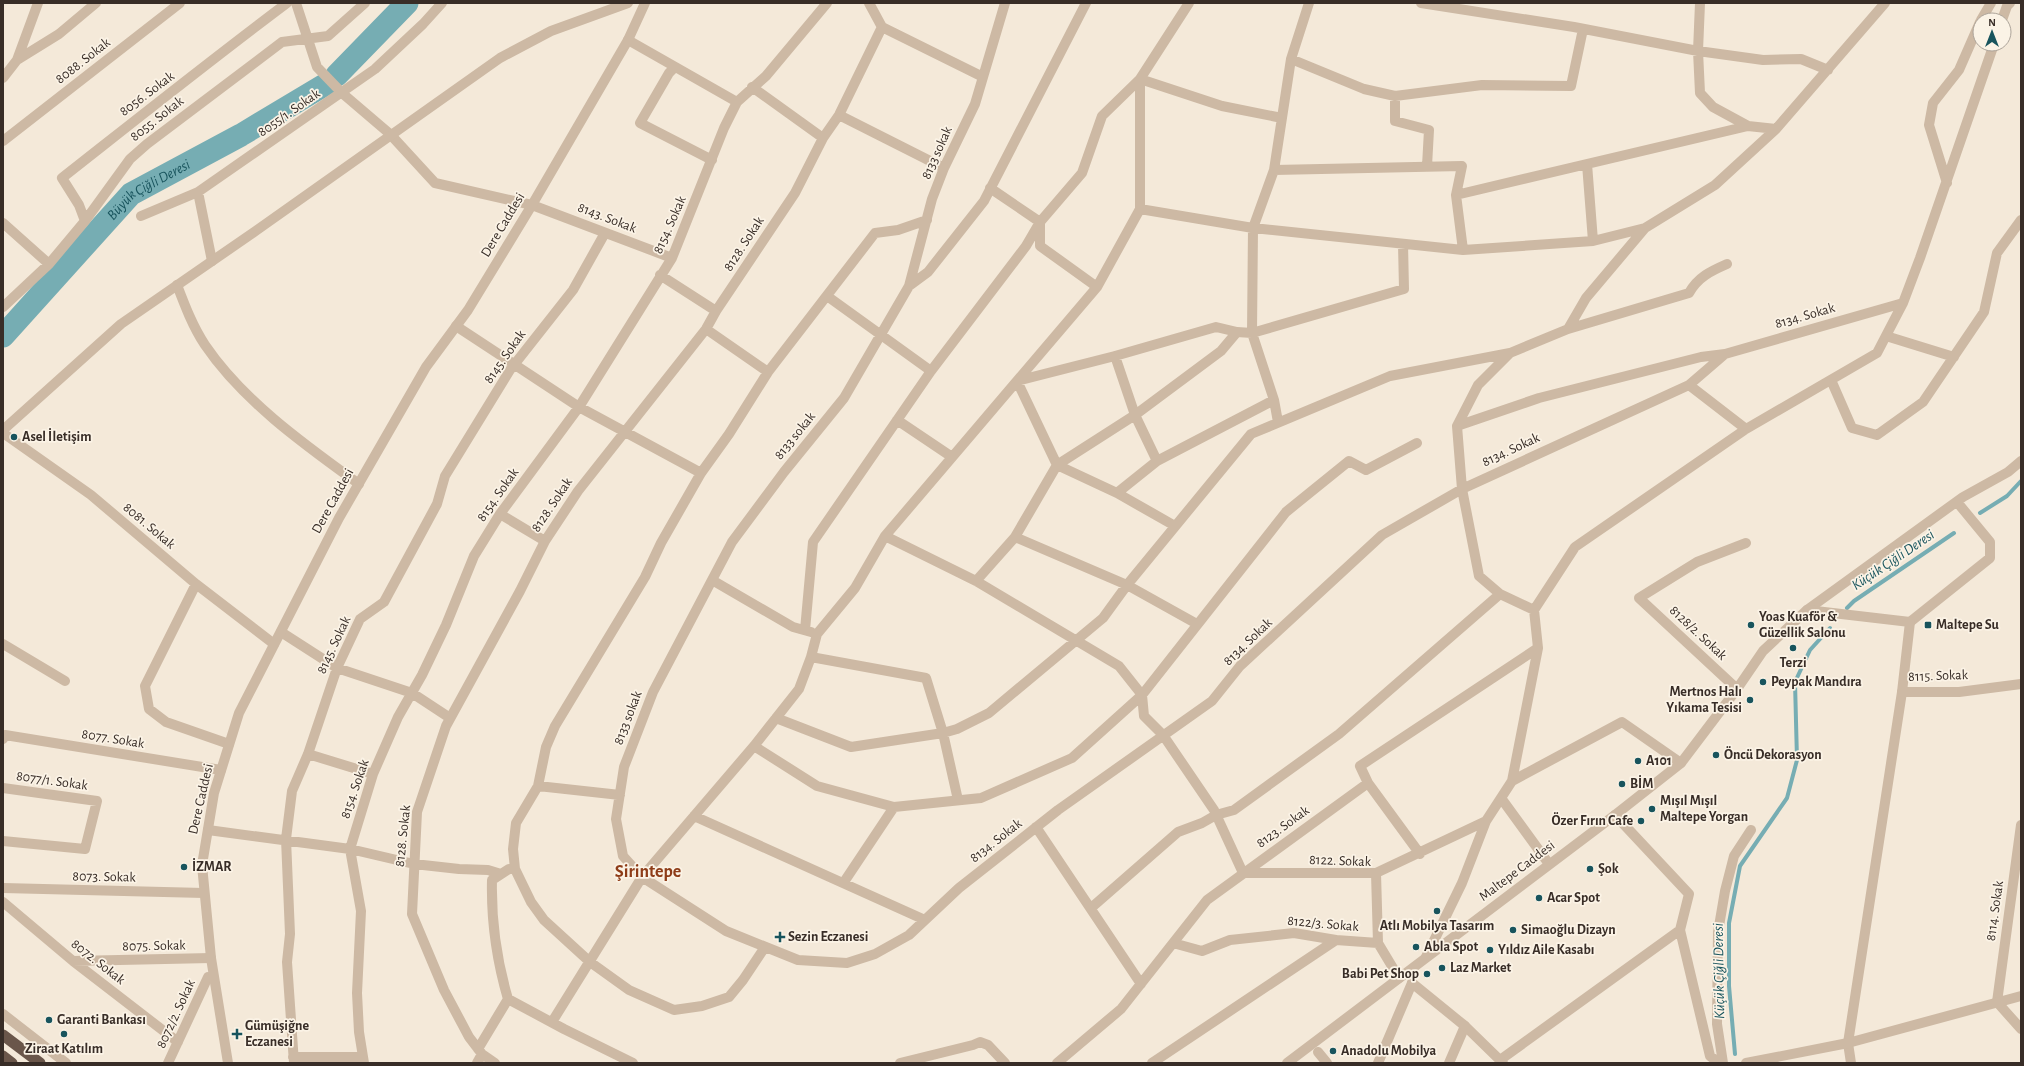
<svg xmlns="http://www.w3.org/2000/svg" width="2024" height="1066" font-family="'Alegreya Sans',sans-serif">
	<rect width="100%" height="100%" fill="#f4e9d9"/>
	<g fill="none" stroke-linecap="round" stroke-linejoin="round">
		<path stroke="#76adb3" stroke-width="4" d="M 1980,513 L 2007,496 L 2021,481
			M 1847,608 L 1854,601 L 1954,533
			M 1735,1054 L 1729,986 L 1729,923 L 1740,866 L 1787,798 L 1797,760 L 1795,682 L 1810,650 L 1830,628"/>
		<g stroke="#76adb3" stroke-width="23">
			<path d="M 337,75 L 407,3"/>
			<path id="s1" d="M 3,336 L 131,194 L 241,135 L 326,84"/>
		</g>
		<path stroke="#cdb9a4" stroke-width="10" d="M 296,3 L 317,67 L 342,93 L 390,134 L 435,183 L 532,205 L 672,258
			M 1005,3 L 975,104 L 944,168 L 932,199 L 909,286 L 844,398 L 784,472 L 732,542 L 653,692 L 624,767 L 616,819 L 623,856 L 642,877 L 726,931 L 798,960 L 847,963 L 875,954 L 909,935 L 959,888 L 1058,810 L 1212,701 L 1240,666 L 1382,535 L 1462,489 L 1689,385 L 1725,354 L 1903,303
			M 1421,3 L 1574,27 L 1698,51 L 1763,60 L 1801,59 L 1828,70
			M 1700,3 L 1698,51 L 1700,93 L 1713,107 L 1748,126 L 1776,129
			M 1981,20 L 1991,3
			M 2002,20 L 2007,6 L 2010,3
			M 882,27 L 983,77
			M 628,40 L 737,102
			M 1291,59 L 1364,89 L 1395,96 L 1482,85 L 1571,86 L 1583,29
			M 17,60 L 59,34 L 96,3
			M 675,67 L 669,73 L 640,123 L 712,160
			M 3,78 L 17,60 L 38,3
			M 752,87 L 823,138
			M 1395,96 L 1395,121 L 1429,130 L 1427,166
			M 839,115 L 944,168
			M 3,141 L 180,3
			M 1587,164 L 1593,241
			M 1274,170 L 1462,166 L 1456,195 L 1463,250
			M 1947,183 L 1929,125 L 1933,103 L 1959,70 L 1980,22
			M 1456,195 L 1748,126
			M 1140,209 L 1253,228 L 1274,170 L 1291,59 L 1309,3
			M 141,216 L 198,192
			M 85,221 L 79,205 L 62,178 C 137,119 211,60 287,3
			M 3,223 L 49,264
			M 212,261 L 198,192 L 375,69 L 423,24 L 442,3
			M 660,275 L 716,311
			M 177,285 C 185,306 193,327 205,345 C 243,401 305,445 359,484
			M 909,286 L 928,272 L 984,201 L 1086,3
			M 1097,287 L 1040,246 L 1040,222 L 1082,173 L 1102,116 L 1140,79 L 1222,106 L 1282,118
			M 827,296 L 931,371
			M 3,307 L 49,264 L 85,221 L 130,159 L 147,144 L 282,42 L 328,36 L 365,3
			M 456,326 L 579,407 L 701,473
			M 706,329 L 768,372
			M 1568,329 L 1689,293 C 1698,277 1711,271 1727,264
			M 1886,336 L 1954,357
			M 1115,356 L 1135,415 L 1157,461
			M 1831,380 L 1852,428 L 1877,435 L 1923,402 L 1984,312 L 1997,253 L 2021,220
			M 1689,385 L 1746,429
			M 897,420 L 952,457
			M 1278,422 L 1274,400 L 1252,333 L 1253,228 L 1463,250 L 1593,241 L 1645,228 L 1715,185 L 1776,129 L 1885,3
			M 1457,426 L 1539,398 L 1701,357 L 1725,354
			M 3,433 L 91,495 L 196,584 L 274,644
			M 1117,493 L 1157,461 L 1274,400
			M 500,514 L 545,541
			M 1175,526 L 1117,493 L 1057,465 L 1017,381 L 1115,356 L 1216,327 L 1237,332 L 1252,333 L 1404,289 L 1403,244
			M 885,536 L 976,581 L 1119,666 L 1142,695 L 1144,716 L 1163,735 L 1214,810 L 1243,873 L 1376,873 L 1378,943 L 1399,978
			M 1015,537 L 1127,585 L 1197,624
			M 712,580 L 793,627 L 811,632
			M 976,581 L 1015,537 L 1057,465 L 1135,415 L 1221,351 L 1237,332
			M 196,584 L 145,686 L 149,709 L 166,722 L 229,744
			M 1534,610 L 1575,547 L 1746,429 L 1877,353 L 1903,303 L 1920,258 L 1994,44
			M 1807,610 L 1963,497 L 2008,472 L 2021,461
			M 1910,622 L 1990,558 L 1990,542 L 1957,502
			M 805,630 L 813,542 L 931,371 L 1026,246 L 1040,222 L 990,188
			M 281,632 L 337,668 L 412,693 L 450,718
			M 3,644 L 65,681
			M 811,657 L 926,678 L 943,733 L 958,800
			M 1737,689 L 1639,598 L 1697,562 L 1746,543
			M 776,718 L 851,747 L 943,733 L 957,729 L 989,713 L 1103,618 L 1127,585 L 1251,434 L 1390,376 L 1510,353
			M 3,739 L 5,735 L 221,770
			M 754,746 L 817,786 L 894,807 L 981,798 L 1072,758 L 1142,695 L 1286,512 L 1349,461 L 1366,470 L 1417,443
			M 308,754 L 373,774
			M 1512,781 L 1622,722 L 1681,763
			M 1368,783 L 1420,854
			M 538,786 L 620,795
			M 3,788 L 97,801 L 85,849 L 3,841
			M 1501,798 L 1549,864
			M 694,816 L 925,920
			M 2021,825 L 1997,1002 L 2021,1029
			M 1036,827 L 1141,984
			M 208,830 L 350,849 L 414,864 L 459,869 L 488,870 L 501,874
			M 515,869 L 509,869 L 492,880 C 491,922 496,958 508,999 L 564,1029 L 633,1063
			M 1376,873 L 1486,821
			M 844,882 L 894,807
			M 3,888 L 204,893
			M 3,902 L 73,961 L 178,1042
			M 1091,908 L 1178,832 L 1202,823 L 1216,815 L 1234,810 L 1339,734 L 1500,594
			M 1680,930 L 1710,1056 L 1719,1063
			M 1173,943 L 1202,951 L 1230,940 L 1294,933 L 1336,940 L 1378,943
			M 765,947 L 743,980 L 729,997 L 702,1006 L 674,1010 L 629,990 L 590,962 L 544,920 L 531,902 L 515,869 L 513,849 L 516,823 L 538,786 L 546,747 L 555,726 L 645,577 L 661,543 L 701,473 L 729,434 L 768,372 L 875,233 L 898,230 L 927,220
			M 1426,957 L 1462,883 L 1486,821 L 1512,781 L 1538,648 L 1534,610 L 1500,594 L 1479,576 L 1462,489 L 1457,426 L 1478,385 L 1510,353 L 1568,329 L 1586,298 L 1645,228
			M 73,961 L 211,958
			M 3,1014 L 66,1063
			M 552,1022 L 642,877 L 754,746 L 799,689 L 811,657 L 817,634 L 855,588 L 885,536 L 1097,287 L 1140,209 L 1140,79 L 1189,3
			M 478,1049 L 508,999
			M 1318,1052 L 1327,1063
			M 293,1057 L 363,1057
			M 1500,1060 L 1680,930 L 1689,894 L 1615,815
			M 168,1063 L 208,977
			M 294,1063 L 287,962 L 290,934 L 286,839 L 292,791 L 308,754 L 337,668 L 360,619 L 384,602 L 437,504 L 445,476 L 510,370 L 573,290 L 605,233
			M 364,1063 L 359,1032 L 357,993 L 361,911 L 350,849 L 373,774 L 398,717 L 422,675 L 446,625 L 474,556 L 500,514 L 579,407 L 672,258 L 724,128 L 737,102 L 766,76 L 827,3
			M 477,1063 L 482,1054
			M 495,1063 L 482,1054 L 469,1037 L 444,990 L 412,914 L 417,812 L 446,726 L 520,591 L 545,541 L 578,491 L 706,329 L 716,311 L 795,193 L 823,138 L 839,115 L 882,27 L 869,3
			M 900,1063 L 973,1045 L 980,1042 L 988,1045 L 1005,1063
			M 1057,1063 L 1121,1009 L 1207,900 L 1368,783 L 1360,766 L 1538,648
			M 1152,1063 L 1336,940
			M 1378,1063 L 1412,983
			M 1449,1063 L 1465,1026
			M 1723,1063 L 1717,1024 L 1718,932 L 1725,891 L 1734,856 L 1751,830
			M 1851,1063 L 1848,1043 L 1902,692"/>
		<path stroke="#cdb9a4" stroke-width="10" d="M 3,430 L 121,324 L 257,230 L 500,58 L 551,31 L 628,3
			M 1412,983 L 1465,1026 L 1503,1063
			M 228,1063 L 211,958 L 202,865 L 214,793 L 239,713 L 339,518 L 426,367 L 468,310 L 532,205 L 628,40 L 645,3
			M 1287,1063 L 1615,815 L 1681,763 L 1737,689 L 1763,651 L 1807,610 L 1910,622 L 1902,692 L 1959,692 L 2021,684
			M 1746,1063 L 1848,1043 L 2021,996"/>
		<path stroke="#6a564a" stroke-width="11" d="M 3,1035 L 40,1063
			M 3,1056 L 12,1063"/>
	</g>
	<g fill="#18545d" stroke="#fbf3e6" stroke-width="1.5">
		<circle cx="14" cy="437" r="4"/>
		<circle cx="1751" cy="625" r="4"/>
		<rect x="1924" y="621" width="8" height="8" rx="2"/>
		<circle cx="1793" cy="648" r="4"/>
		<circle cx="1763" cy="682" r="4"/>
		<circle cx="1750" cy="700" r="4"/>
		<circle cx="1716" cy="755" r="4"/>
		<circle cx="1638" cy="761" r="4"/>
		<circle cx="1622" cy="784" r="4"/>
		<circle cx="1652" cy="809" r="4"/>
		<circle cx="1641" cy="821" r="4"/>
		<circle cx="184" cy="867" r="4"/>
		<circle cx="1590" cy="869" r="4"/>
		<circle cx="1539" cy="898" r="4"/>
		<circle cx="1437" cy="911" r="4"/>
		<circle cx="1513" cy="930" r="4"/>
		<path d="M778 931h4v4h4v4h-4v4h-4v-4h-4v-4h4z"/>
		<circle cx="1416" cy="947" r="4"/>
		<circle cx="1490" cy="950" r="4"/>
		<circle cx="1442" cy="968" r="4"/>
		<circle cx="1427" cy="974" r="4"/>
		<circle cx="49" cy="1020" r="4"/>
		<circle cx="64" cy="1034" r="4"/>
		<path d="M235 1028h4v4h4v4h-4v4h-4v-4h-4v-4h4z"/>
		<circle cx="1333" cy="1051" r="4"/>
	</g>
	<g text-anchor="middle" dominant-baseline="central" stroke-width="3.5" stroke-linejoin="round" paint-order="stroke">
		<g font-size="14" fill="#382d27" stroke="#fbf3e6">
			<text transform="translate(83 61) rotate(-38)">8088. Sokak</text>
			<text transform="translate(147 94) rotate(-37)">8056. Sokak</text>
			<text transform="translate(289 113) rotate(-35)">8055/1. Sokak</text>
			<text transform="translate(157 119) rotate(-38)">8055. Sokak</text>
			<text transform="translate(937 153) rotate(-66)">8133 sokak</text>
			<text transform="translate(607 218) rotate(21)">8143. Sokak</text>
			<text transform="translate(503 225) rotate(-59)">Dere Caddesi</text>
			<text transform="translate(670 225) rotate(-66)">8154. Sokak</text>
			<text transform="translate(744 244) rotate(-57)">8128. Sokak</text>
			<text transform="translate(1805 316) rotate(-16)">8134. Sokak</text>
			<text transform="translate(505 357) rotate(-55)">8145. Sokak</text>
			<text transform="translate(795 436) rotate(-51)">8133 sokak</text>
			<text transform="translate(1511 450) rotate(-25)">8134. Sokak</text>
			<text transform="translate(498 495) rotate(-55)">8154. Sokak</text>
			<text transform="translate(333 501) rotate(-61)">Dere Caddesi</text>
			<text transform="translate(552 505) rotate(-56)">8128. Sokak</text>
			<text transform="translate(149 526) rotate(40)">8081. Sokak</text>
			<text transform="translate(1698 633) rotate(43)">8128/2. Sokak</text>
			<text transform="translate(1248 642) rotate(-44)">8134. Sokak</text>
			<text transform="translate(334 645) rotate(-65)">8145. Sokak</text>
			<text transform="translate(1938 676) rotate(-2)">8115. Sokak</text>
			<text transform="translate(628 718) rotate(-69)">8133 sokak</text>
			<text transform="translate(113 739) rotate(9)">8077. Sokak</text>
			<text transform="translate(52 781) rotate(8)">8077/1. Sokak</text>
			<text transform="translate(355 789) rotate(-71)">8154. Sokak</text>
			<text transform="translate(201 799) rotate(-77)">Dere Caddesi</text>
			<text transform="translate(1283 827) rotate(-36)">8123. Sokak</text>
			<text transform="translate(403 836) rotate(-84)">8128. Sokak</text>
			<text transform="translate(996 841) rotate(-38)">8134. Sokak</text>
			<text transform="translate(1340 861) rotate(2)">8122. Sokak</text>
			<text transform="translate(1517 871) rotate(-37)">Maltepe Caddesi</text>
			<text transform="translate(104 877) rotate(1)">8073. Sokak</text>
			<text transform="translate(1995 911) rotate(-82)">8114. Sokak</text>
			<text transform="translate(1323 924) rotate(5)">8122/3. Sokak</text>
			<text transform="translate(154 946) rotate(-1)">8075. Sokak</text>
			<text transform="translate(98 962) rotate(38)">8072. Sokak</text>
			<text transform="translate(176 1014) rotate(-65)">8072/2. Sokak</text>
		</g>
		<g font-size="14" font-weight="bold" fill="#382d27" stroke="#fbf3e6" text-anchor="start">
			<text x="22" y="437">Asel İletişim</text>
			<text x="1759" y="617">Yoas Kuaför &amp;<tspan x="1759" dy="16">Güzellik Salonu</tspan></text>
			<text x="1936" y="625">Maltepe Su</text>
			<text x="1793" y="663" text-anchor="middle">Terzi</text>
			<text x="1771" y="682">Peypak Mandıra</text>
			<text x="1742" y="692" text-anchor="end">Mertnos Halı<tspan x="1742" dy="16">Yıkama Tesisi</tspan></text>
			<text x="1724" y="755">Öncü Dekorasyon</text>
			<text x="1646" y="761">A101</text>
			<text x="1630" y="784">BİM</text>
			<text x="1660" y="801">Mışıl Mışıl<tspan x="1660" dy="16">Maltepe Yorgan</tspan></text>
			<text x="1633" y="821" text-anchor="end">Özer Fırın Cafe</text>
			<text x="192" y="867">İZMAR</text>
			<text x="1598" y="869">Şok</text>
			<text x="1547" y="898">Acar Spot</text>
			<text x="1437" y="926" text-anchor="middle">Atlı Mobilya Tasarım</text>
			<text x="1521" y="930">Simaoğlu Dizayn</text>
			<text x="788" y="937">Sezin Eczanesi</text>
			<text x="1424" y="947">Abla Spot</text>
			<text x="1498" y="950">Yıldız Aile Kasabı</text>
			<text x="1450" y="968">Laz Market</text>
			<text x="1419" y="974" text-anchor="end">Babi Pet Shop</text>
			<text x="57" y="1020">Garanti Bankası</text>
			<text x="245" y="1026">Gümüşiğne<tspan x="245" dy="16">Eczanesi</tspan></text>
			<text x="64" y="1049" text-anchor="middle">Ziraat Katılım</text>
			<text x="1341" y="1051">Anadolu Mobilya</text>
		</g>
		<g font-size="15" font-style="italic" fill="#18545d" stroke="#fbf3e6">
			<text stroke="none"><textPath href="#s1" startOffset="208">Büyük Çiğli Deresi</textPath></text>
			<text transform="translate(1893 560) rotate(-34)">Küçük Çiğli Deresi</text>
			<text transform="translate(1719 971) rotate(-91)">Küçük Çiğli Deresi</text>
		</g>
		<g font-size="18" font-weight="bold" fill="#8e3c18" stroke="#fbf3e6">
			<text x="648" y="872">Şirintepe</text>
		</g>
	</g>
	<rect width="2024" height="1066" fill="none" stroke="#382d27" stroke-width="8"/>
	<g transform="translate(1992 32)"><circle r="19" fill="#fbf3e6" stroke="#ada49a"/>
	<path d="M0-3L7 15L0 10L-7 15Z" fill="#18545d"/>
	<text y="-6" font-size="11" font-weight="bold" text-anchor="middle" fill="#382d27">N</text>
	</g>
</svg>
